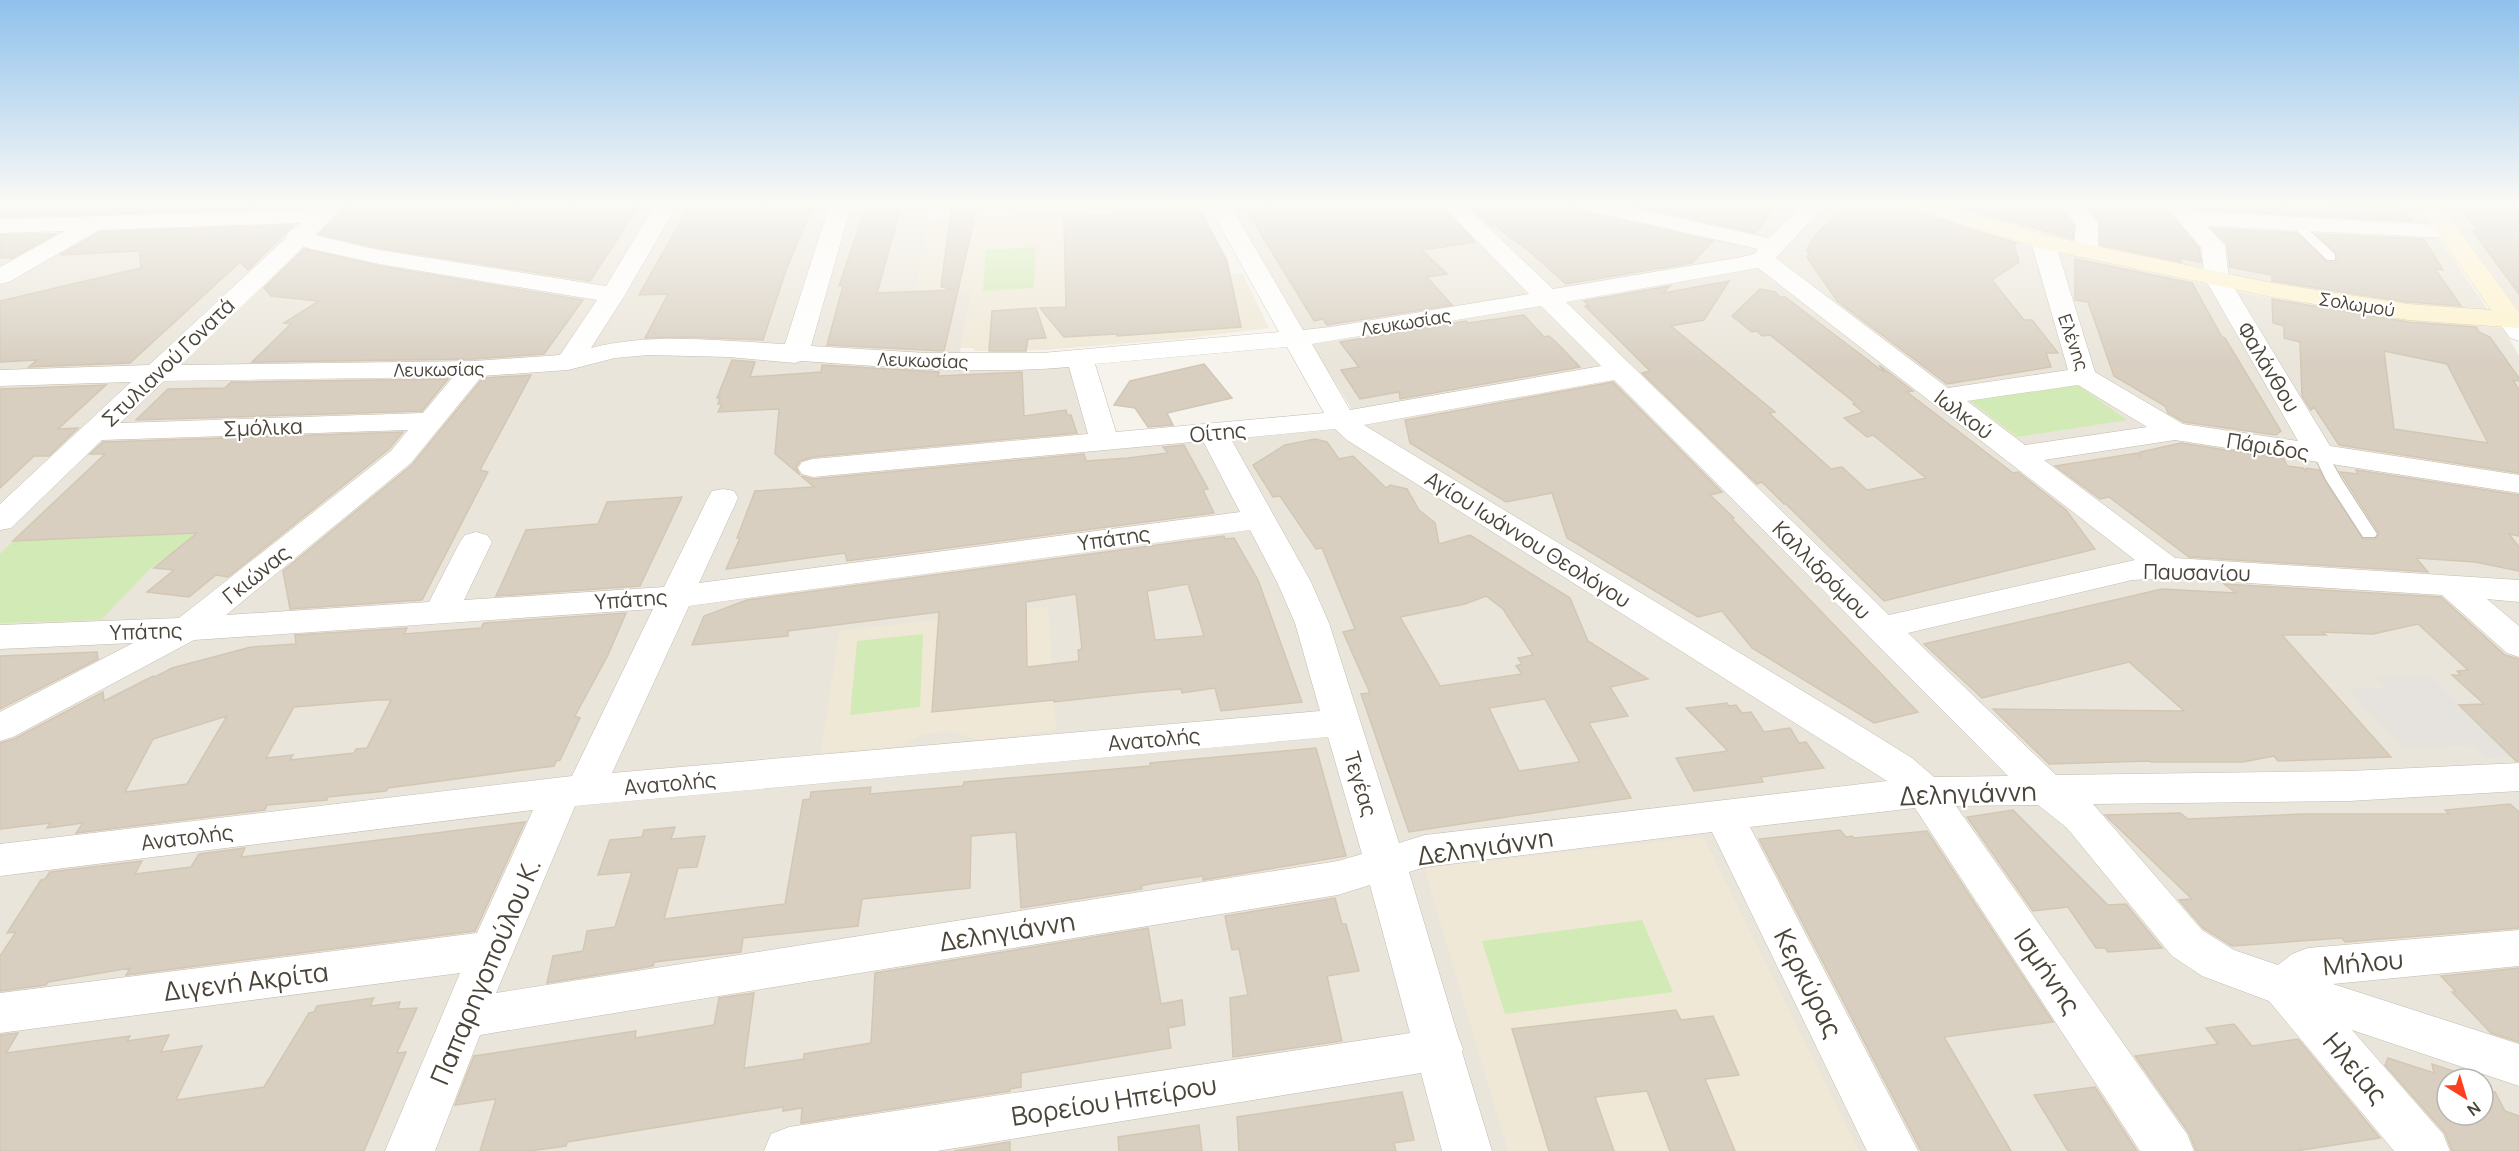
<svg xmlns="http://www.w3.org/2000/svg" width="2519" height="1151" font-family="Manrope,sans-serif">
	<rect width="100%" height="100%" fill="#f6f3ec"/>
	<path fill="#eae5da" fill-rule="evenodd" d="M 0,203 L 946,203 L 946,205 L 930,206 L 916,291 L 972,289 L 957,368 L 1072,365 L 1093,447 L 1202,441 L 1360,422 L 1302,330 L 1227,203 L 1890,203 L 2029,246 L 2250,294 L 2357,315 L 2503,328 L 2519,356 L 2519,1151 L 0,1151 ZM 2447,1079 L 2483,1079 L 2483,1115 L 2447,1115 Z
		M 1944,203 L 2415,203 L 2490,313 L 2425,309 L 2231,275 L 2058,238 Z
		M 2440,203 L 2519,203 L 2519,310 L 2518,309 Z"/>
	<path fill="#e6e2dd" d="M 2429,675 L 2512,757 L 2486,758 L 2474,745 L 2404,748 L 2349,689 L 2387,688 L 2377,677 Z"/>
	<path fill="#efe8d6" d="M 1164,204 L 1187,279 L 1242,273 L 1269,328 L 1189,338 L 1045,350 L 974,351 L 974,348 L 961,348 L 972,289 L 916,291 L 928,219 Z
		M 1048,607 L 1056,730 L 978,740 L 952,731 L 924,734 L 899,746 L 820,753 L 840,631 Z
		M 1703,837 L 1859,1151 L 1508,1151 L 1424,868 Z"/>
	<path fill="#d2eab5" d="M 1035,247 L 1034,288 L 983,291 L 986,250 Z
		M 2076,384 L 2127,420 L 2017,437 L 1969,400 Z
		M 199,533 L 151,568 L 101,620 L 0,623 L 0,554 L 13,541 Z
		M 923,634 L 920,707 L 850,715 L 857,641 Z
		M 1642,920 L 1673,992 L 1505,1014 L 1482,941 Z"/>
	<path fill="#d8cfc1" stroke="#d3c7b4" stroke-width="1.5" fill-rule="evenodd" d="M 0,203 L 321,203 L 315,207 L 0,217 Z
		M 349,203 L 500,203 L 565,213 L 572,203 L 641,203 L 590,281 L 379,248 L 319,234 Z
		M 691,203 L 814,203 L 786,270 L 763,340 L 687,337 L 645,338 L 668,294 L 639,295 Z
		M 867,203 L 902,203 L 877,293 L 955,290 L 941,287 L 952,203 L 978,203 L 944,351 L 827,345 L 843,286 L 839,286 Z
		M 1242,203 L 1438,203 L 1475,242 L 1422,250 L 1447,274 L 1427,277 L 1452,305 L 1327,325 L 1323,319 L 1314,321 Z
		M 1466,203 L 1571,203 L 1576,210 L 1713,241 L 1692,263 L 1566,284 L 1528,250 L 1509,237 L 1494,223 L 1491,226 Z
		M 1620,203 L 1776,203 L 1756,233 Z
		M 1850,203 L 1905,203 L 1909,210 L 2016,243 L 2014,244 L 2019,262 L 1992,280 L 2024,320 L 2032,320 L 2058,353 L 2046,353 L 2051,367 L 1947,384 L 1837,301 L 1807,257 L 1809,254 L 1807,250 L 1816,234 Z
		M 1946,203 L 2057,203 L 2074,225 L 2073,239 Z
		M 2084,203 L 2161,203 L 2199,248 L 2201,262 L 2179,258 L 2181,262 L 2100,245 L 2100,222 Z
		M 2189,203 L 2396,205 L 2412,221 L 2195,209 Z
		M 2456,203 L 2519,203 L 2519,294 L 2472,230 L 2478,231 Z
		M 1200,210 L 1227,261 L 1241,327 L 1117,336 L 1117,334 L 1064,337 L 1040,308 L 1066,307 L 1064,217 Z
		M 294,225 L 248,270 L 240,262 L 130,363 L 29,367 L 37,360 L 0,362 L 0,301 L 141,268 L 139,251 L 60,255 L 100,232 Z
		M 2212,229 L 2296,233 L 2327,262 L 2337,262 L 2337,254 L 2316,234 L 2424,239 L 2443,270 L 2435,269 L 2461,306 L 2408,302 L 2272,281 L 2272,275 L 2230,267 L 2227,244 Z
		M 56,234 L 12,258 L 0,258 L 0,235 Z
		M 304,249 L 379,266 L 583,300 L 544,354 L 474,359 L 252,362 L 291,324 L 284,323 L 319,301 L 271,296 L 264,288 Z
		M 2075,259 L 2192,283 L 2222,337 L 2225,338 L 2281,431 L 2276,435 L 2184,422 L 2168,413 L 2165,406 L 2114,376 L 2088,302 L 2075,300 Z
		M 1729,281 L 1704,320 L 1671,326 L 1775,412 L 1769,413 L 1831,469 L 1842,467 L 1867,490 L 1926,478 L 1873,435 L 1867,437 L 1844,418 L 1863,412 L 1853,404 L 1855,403 L 1770,335 L 1762,336 L 1757,331 L 1752,332 L 1732,316 L 1760,289 L 1775,292 L 1780,297 L 1785,297 L 1885,373 L 1879,365 L 1913,391 L 1907,392 L 2013,473 L 2018,472 L 2066,510 L 2095,549 L 1884,601 L 1786,504 L 1784,504 L 1762,482 L 1757,484 L 1642,373 L 1650,371 L 1585,306 L 1589,306 L 1584,301 L 1670,286 L 1663,293 Z
		M 2272,299 L 2408,322 L 2476,327 L 2479,332 L 2490,337 L 2519,378 L 2519,381 L 2513,380 L 2519,390 L 2519,473 L 2339,445 L 2314,407 L 2311,410 L 2302,396 L 2300,342 L 2284,338 L 2284,326 L 2273,323 ZM 2384,351 L 2447,364 L 2488,443 L 2394,429 Z
		M 1036,308 L 1046,338 L 1028,339 L 1026,351 L 989,351 L 992,311 Z
		M 1524,315 L 1544,337 L 1549,336 L 1558,344 L 1580,367 L 1400,399 L 1399,392 L 1360,399 L 1341,370 L 1359,367 L 1340,342 L 1466,321 L 1468,323 Z
		M 732,360 L 755,362 L 750,377 L 821,372 L 822,365 L 939,372 L 938,376 L 1022,372 L 1024,416 L 1066,410 L 1067,415 L 1071,415 L 1077,433 L 813,457 L 800,461 L 796,467 L 800,475 L 775,454 L 779,409 L 718,412 L 722,404 L 718,404 L 720,397 L 717,398 Z
		M 1204,364 L 1232,398 L 1167,413 L 1173,425 L 1148,427 L 1135,408 L 1114,405 L 1130,381 Z
		M 531,375 L 480,470 L 488,472 L 422,600 L 290,609 L 283,571 L 412,465 L 483,378 Z
		M 448,379 L 422,411 L 136,420 L 168,389 L 225,388 L 231,382 Z
		M 1613,382 L 1722,492 L 1710,495 L 1734,518 L 1732,519 L 1918,712 L 1874,723 L 1752,648 L 1722,611 L 1698,617 L 1567,538 L 1552,493 L 1506,502 L 1410,443 L 1405,420 Z
		M 106,385 L 58,429 L 78,428 L 49,456 L 34,456 L 0,488 L 0,389 Z
		M 403,432 L 389,449 L 228,577 L 216,575 L 189,597 L 147,592 L 174,570 L 154,568 L 197,533 L 13,541 L 105,454 L 90,454 L 103,442 Z
		M 1315,439 L 1327,442 L 1339,459 L 1353,456 L 1386,488 L 1390,485 L 1407,489 L 1419,510 L 1435,523 L 1439,544 L 1470,535 L 1570,598 L 1588,641 L 1648,679 L 1610,687 L 1628,716 L 1589,723 L 1631,798 L 1409,832 L 1361,694 L 1370,693 L 1343,632 L 1355,629 L 1322,548 L 1316,549 L 1280,496 L 1273,497 L 1253,465 L 1285,445 ZM 1486,596 L 1503,609 L 1533,655 L 1518,658 L 1522,664 L 1516,666 L 1522,674 L 1440,686 L 1400,617 L 1465,604 ZM 1545,699 L 1580,762 L 1519,771 L 1489,708 Z
		M 2181,443 L 2284,459 L 2287,466 L 2303,468 L 2306,472 L 2306,468 L 2319,470 L 2363,539 L 2375,539 L 2379,533 L 2340,472 L 2358,474 L 2356,470 L 2519,495 L 2519,536 L 2509,534 L 2519,547 L 2519,571 L 2475,562 L 2416,558 L 2428,572 L 2189,557 L 2109,497 L 2100,499 L 2055,466 L 2138,453 L 2141,457 L 2140,452 Z
		M 1184,445 L 1208,489 L 1203,490 L 1214,513 L 847,561 L 845,553 L 726,569 L 740,538 L 737,538 L 755,491 L 814,487 L 801,476 L 813,479 L 1084,454 L 1086,461 L 1128,458 L 1168,453 L 1163,447 Z
		M 682,497 L 640,586 L 496,596 L 526,530 L 598,524 L 607,502 Z
		M 1224,536 L 1225,539 L 1234,538 L 1258,580 L 1302,702 L 1221,711 L 1215,688 L 1182,693 L 1181,689 L 1144,692 L 1054,702 L 1054,700 L 932,712 L 939,612 L 788,631 L 788,636 L 692,645 L 704,616 L 747,600 ZM 1188,584 L 1204,636 L 1155,640 L 1147,591 ZM 1076,594 L 1082,649 L 1078,650 L 1079,661 L 1027,667 L 1026,602 Z
		M 2224,584 L 2441,597 L 2505,655 L 2519,659 L 2519,761 L 2516,761 L 2459,705 L 2484,704 L 2452,675 L 2461,675 L 2457,671 L 2468,670 L 2418,624 L 2373,634 L 2322,632 L 2326,635 L 2282,635 L 2391,757 L 2278,761 L 2274,756 L 2243,762 L 2151,762 L 2149,761 L 2049,764 L 1993,709 L 2184,711 L 2129,662 L 1982,698 L 1924,644 L 2162,589 L 2236,593 Z
		M 626,613 L 608,655 L 575,716 L 580,718 L 560,760 L 556,761 L 554,766 L 388,788 L 386,791 L 327,797 L 327,800 L 267,805 L 265,810 L 76,833 L 83,823 L 47,828 L 50,823 L 0,829 L 0,743 L 14,739 L 103,692 L 104,701 L 153,676 L 155,677 L 172,668 L 251,647 L 296,644 L 295,635 L 407,628 L 404,634 L 481,628 L 484,623 ZM 378,700 L 391,700 L 367,748 L 356,749 L 354,753 L 290,760 L 293,755 L 266,758 L 294,707 ZM 227,716 L 187,784 L 125,792 L 153,739 Z
		M 97,652 L 98,659 L 0,709 L 0,656 Z
		M 1727,703 L 1729,706 L 1736,705 L 1742,713 L 1751,712 L 1764,732 L 1790,728 L 1799,743 L 1806,742 L 1824,768 L 1761,777 L 1763,782 L 1694,791 L 1676,758 L 1728,751 L 1686,708 Z
		M 1316,748 L 1346,856 L 1203,880 L 1203,876 L 1149,884 L 1141,886 L 1142,889 L 1021,908 L 1016,832 L 971,836 L 970,888 L 862,899 L 858,926 L 743,938 L 741,952 L 654,962 L 653,966 L 547,983 L 553,956 L 583,951 L 587,931 L 615,927 L 632,872 L 598,875 L 610,840 L 642,837 L 644,830 L 675,827 L 671,839 L 705,836 L 697,867 L 678,868 L 664,919 L 785,904 L 803,800 L 810,799 L 811,792 L 871,787 L 870,794 L 963,786 L 964,782 L 1150,766 L 1150,763 Z
		M 2510,804 L 2519,812 L 2519,928 L 2345,942 L 2342,938 L 2232,946 L 2203,928 L 2179,900 L 2192,899 L 2105,815 L 2180,813 L 2188,819 L 2303,814 L 2449,814 L 2445,810 Z
		M 2013,810 L 2108,905 L 2126,904 L 2162,948 L 2108,952 L 2105,948 L 2096,948 L 2068,907 L 2033,911 L 1967,817 Z
		M 525,822 L 475,931 L 126,975 L 130,968 L 48,982 L 46,985 L 0,991 L 0,956 L 16,932 L 7,933 L 41,880 L 45,879 L 50,872 L 142,861 L 135,874 L 191,867 L 199,854 L 245,848 L 241,857 Z
		M 1840,830 L 1846,837 L 1852,836 L 1854,838 L 1927,831 L 2053,1022 L 1944,1037 L 2011,1151 L 1921,1151 L 1759,839 Z
		M 1335,898 L 1342,924 L 1346,924 L 1359,971 L 1327,976 L 1342,1041 L 1233,1057 L 1230,998 L 1248,995 L 1239,949 L 1232,950 L 1225,916 Z
		M 1148,928 L 1161,1004 L 1182,1000 L 1185,1025 L 1168,1028 L 1171,1048 L 1021,1073 L 1021,1087 L 1010,1089 L 1010,1091 L 801,1123 L 802,1108 L 783,1111 L 783,1107 L 567,1142 L 566,1146 L 529,1151 L 480,1151 L 496,1099 L 455,1105 L 474,1056 L 636,1031 L 635,1038 L 714,1025 L 719,998 L 754,993 L 744,1068 L 804,1059 L 804,1054 L 871,1043 L 875,973 Z
		M 2519,968 L 2519,1042 L 2491,1033 L 2452,992 L 2456,992 L 2441,976 Z
		M 374,998 L 370,1006 L 400,1002 L 398,1009 L 417,1008 L 397,1053 L 406,1052 L 364,1151 L 0,1151 L 0,1035 L 18,1033 L 6,1053 L 130,1036 L 127,1041 L 169,1035 L 161,1052 L 202,1046 L 176,1100 L 264,1087 L 309,1013 L 314,1012 L 317,1006 Z
		M 1676,1010 L 1681,1020 L 1713,1016 L 1739,1075 L 1705,1079 L 1735,1151 L 1670,1151 L 1647,1091 L 1595,1097 L 1614,1151 L 1549,1151 L 1512,1029 Z
		M 2234,1024 L 2252,1046 L 2298,1039 L 2380,1138 L 2296,1151 L 2196,1151 L 2189,1133 L 2135,1056 L 2218,1044 L 2206,1028 Z
		M 2388,1058 L 2434,1073 L 2432,1064 L 2469,1076 L 2470,1079 L 2447,1079 L 2447,1115 L 2483,1115 L 2483,1089 L 2495,1092 L 2505,1111 L 2519,1116 L 2519,1151 L 2452,1151 L 2445,1133 L 2385,1065 Z
		M 2095,1087 L 2137,1151 L 2068,1151 L 2034,1095 Z
		M 1402,1092 L 1414,1140 L 1394,1143 L 1396,1151 L 1239,1151 L 1237,1117 Z
		M 1199,1125 L 1202,1151 L 1119,1151 L 1118,1137 Z
		M 1010,1142 L 1010,1151 L 954,1151 Z"/>
	<g fill="none" stroke-linecap="round" stroke-linejoin="round">
		<defs>
			<path id="lane" d="M 2295,220 L 2299,221 L 2335,254 L 2335,260 L 2327,260 L 2291,225 L 2291,221 Z
				M 2321,451 L 2328,455 L 2342,480 L 2377,534 L 2375,537 L 2363,537 L 2326,480 L 2314,455 Z"/>
			<path id="street" d="M 324,203 L 347,203 L 315,235 L 379,250 L 606,286 L 656,203 L 678,203 L 625,295 L 591,348 C 653,332 721,341 785,344 L 830,203 L 852,203 L 811,346 L 926,353 L 1042,353 L 1279,332 L 1207,203 L 1229,203 L 1303,330 L 1330,327 L 1529,294 L 1440,203 L 1463,203 L 1553,289 L 1742,257 L 1754,254 L 1758,249 L 1576,208 L 1573,203 L 1612,203 L 1769,238 L 1804,203 L 1827,203 L 1776,258 L 1948,388 L 2068,370 L 2031,242 L 2035,237 L 2043,235 L 2051,237 L 2055,242 L 2095,372 L 2183,424 L 2298,441 L 2205,279 L 2201,247 L 2163,203 L 2186,203 L 2194,211 L 2458,226 L 2461,231 L 2458,236 L 2450,238 L 2207,226 L 2225,246 L 2229,279 L 2330,446 L 2519,475 L 2519,493 L 2175,440 L 2044,460 L 2175,558 L 2519,580 L 2519,602 L 2487,599 L 2519,626 L 2519,657 L 2507,653 L 2442,595 L 2167,578 L 2132,580 L 1908,633 L 2056,775 L 2349,771 L 2519,763 L 2519,791 L 2349,801 L 2093,804 L 2202,930 L 2234,950 L 2278,965 L 2292,954 L 2308,948 L 2519,930 L 2519,966 L 2333,984 L 2519,1044 L 2519,1086 L 2352,1030 L 2443,1134 L 2450,1151 L 2394,1151 L 2269,1001 L 2202,976 L 2172,956 L 2067,828 L 2038,805 L 1956,806 L 2187,1134 L 2194,1151 L 2140,1151 L 1915,808 L 1750,827 L 1918,1151 L 1867,1151 L 1712,832 L 1425,867 L 1409,872 L 1458,1036 L 1463,1049 L 1462,1052 L 1492,1151 L 1442,1151 L 1421,1073 L 937,1151 L 764,1151 L 771,1134 L 789,1127 L 1410,1033 L 1370,885 L 1338,895 L 480,1035 L 435,1151 L 385,1151 L 460,973 L 0,1033 L 0,993 L 477,933 L 533,810 L 0,876 L 0,844 L 572,776 L 653,609 L 194,640 L 13,737 L 0,741 L 0,712 L 133,643 L 0,649 L 0,625 L 179,618 L 391,451 L 408,430 L 102,440 L 11,528 L 0,530 L 0,504 L 131,382 L 0,386 L 0,370 L 149,365 L 285,239 L 288,233 L 301,223 L 99,230 L 9,282 L 0,284 L 0,267 L 65,231 L 0,233 L 0,219 L 316,209 ZM 303,247 L 379,264 L 597,300 L 560,355 L 474,361 L 181,365 ZM 1758,268 L 2135,560 L 1889,615 L 1566,302 ZM 1541,306 L 1601,366 L 1350,410 L 1312,344 ZM 1287,347 L 1324,413 L 1116,432 L 1095,364 ZM 649,355 L 729,357 L 795,363 L 801,361 C 890,367 980,375 1069,367 L 1088,434 L 813,459 L 802,462 L 798,468 L 802,474 L 813,477 L 1203,441 L 1240,512 L 699,583 L 738,498 L 734,491 L 723,489 L 712,491 L 708,498 L 664,587 L 464,600 L 492,542 L 487,535 L 476,532 L 465,535 L 460,542 L 429,602 L 226,615 L 411,463 L 482,376 L 568,370 L 615,358 ZM 453,377 L 423,413 L 120,423 L 164,381 ZM 1614,380 L 2008,776 L 1934,777 L 1912,758 L 1867,730 L 1364,425 ZM 2078,385 L 2147,427 L 2025,445 L 1967,401 ZM 1335,429 L 1347,440 L 1887,781 L 1425,835 L 1399,843 L 1329,623 L 1311,582 L 1231,439 ZM 1250,530 L 1277,582 L 1295,623 L 1320,711 L 612,773 L 689,606 ZM 1328,737 L 1362,854 L 1338,861 L 496,993 L 575,806 Z
				M 2059,203 L 2081,203 L 2098,223 L 2098,251 L 2094,256 L 2086,258 L 2078,256 L 2074,251 L 2076,224 Z
				M 2510,312 L 2519,315 L 2519,341 L 2510,338 L 2497,320 L 2501,315 Z"/>
			<path id="secondary" d="M 1907,203 L 1940,203 L 2048,236 L 2272,283 L 2408,304 L 2491,310 L 2417,203 L 2439,203 L 2519,312 L 2519,328 L 2408,320 L 2272,297 L 2043,249 L 1910,208 Z"/>
		</defs>
		<use href="#lane" stroke="#c2bbae" stroke-width="2"/>
		<use href="#street" stroke="#c2bbae" stroke-width="1"/>
		<use href="#secondary" stroke="#d6c79b" stroke-width="1"/>
		<use href="#lane" fill="#fff" fill-rule="evenodd"/>
		<use href="#street" fill="#fff" fill-rule="evenodd"/>
		<use href="#secondary" fill="#fff3cd" fill-rule="evenodd"/>
	</g>
	<linearGradient id="sky" x2="0" y2="1"><stop stop-color="#8fc1ec"/><stop offset="0.56" stop-color="#fbfaf6"/><stop offset="1" stop-color="#fbfaf6" stop-opacity="0"/></linearGradient>
	<rect width="2519" height="364" fill="url(#sky)"/>
	<g text-anchor="middle" dominant-baseline="central" stroke-width="4.5" stroke-linejoin="round" paint-order="stroke">
		<g font-size="18" fill="#4b4439" stroke="#fff">
			<text transform="translate(2357 304) rotate(9)">Σολωμού</text>
			<text transform="translate(1406 322) rotate(-9)">Λευκωσίας</text>
			<text transform="translate(2074 342) rotate(71)">Ελένης</text>
			<text transform="translate(923 360) rotate(2)">Λευκωσίας</text>
			<text transform="translate(439 369) rotate(-1)">Λευκωσίας</text>
		</g>
		<g font-size="21" fill="#4b4439" stroke="#fff">
			<text transform="translate(168 362) rotate(-44)">Στυλιανού Γονατά</text>
			<text transform="translate(2269 367) rotate(59)">Φαλάνθου</text>
			<text transform="translate(1964 414) rotate(37)">Ιωλκού</text>
			<text transform="translate(263 427) rotate(-2)">Σμόλικα</text>
			<text transform="translate(1218 432) rotate(-5)">Οίτης</text>
			<text transform="translate(2268 446) rotate(9)">Πάριδος</text>
			<text transform="translate(1114 538) rotate(-8)">Υπάτης</text>
			<text transform="translate(1528 539) rotate(32)">Αγίου Ιωάννου Θεολόγου</text>
			<text transform="translate(1822 570) rotate(45)">Καλλιδρόμου</text>
			<text transform="translate(2197 572) rotate(1)">Παυσανίου</text>
			<text transform="translate(256 574) rotate(-39)">Γκιώνας</text>
			<text transform="translate(631 599) rotate(-4)">Υπάτης</text>
			<text transform="translate(146 631) rotate(-2)">Υπάτης</text>
			<text transform="translate(1154 739) rotate(-5)">Ανατολής</text>
			<text transform="translate(670 783) rotate(-5)">Ανατολής</text>
			<text transform="translate(1361 784) rotate(73)">Τεγέας</text>
			<text transform="translate(187 837) rotate(-7)">Ανατολής</text>
		</g>
		<g font-size="26" fill="#4b4439" stroke="#fff">
			<text transform="translate(1968 793) rotate(-2)">Δεληγιάννη</text>
			<text transform="translate(1485 846) rotate(-8)">Δεληγιάννη</text>
			<text transform="translate(1007 931) rotate(-9)">Δεληγιάννη</text>
			<text transform="translate(2363 962) rotate(-5)">Μήλου</text>
			<text transform="translate(485 971) rotate(-67)">Παπαρηγοπούλου Κ.</text>
			<text transform="translate(2048 971) rotate(56)">Ισμήνης</text>
			<text transform="translate(246 981) rotate(-7)">Διγενή Ακρίτα</text>
			<text transform="translate(1809 983) rotate(63)">Κερκύρας</text>
			<text transform="translate(2356 1068) rotate(50)">Ηλείας</text>
			<text transform="translate(1114 1100) rotate(-9)">Βορείου Ηπείρου</text>
		</g>
	</g>
	<g transform="translate(2465 1097) rotate(143)"><circle r="28" fill="#ffffff" stroke="#b7b4b0" stroke-width="1.5"/>
	<path d="M0-4.5L10 22L0 15L-10 22Z" fill="#fc3f1d"/>
	<text y="-9" font-size="16" font-weight="bold" text-anchor="middle" fill="#4b4439">N</text>
	</g>
</svg>
